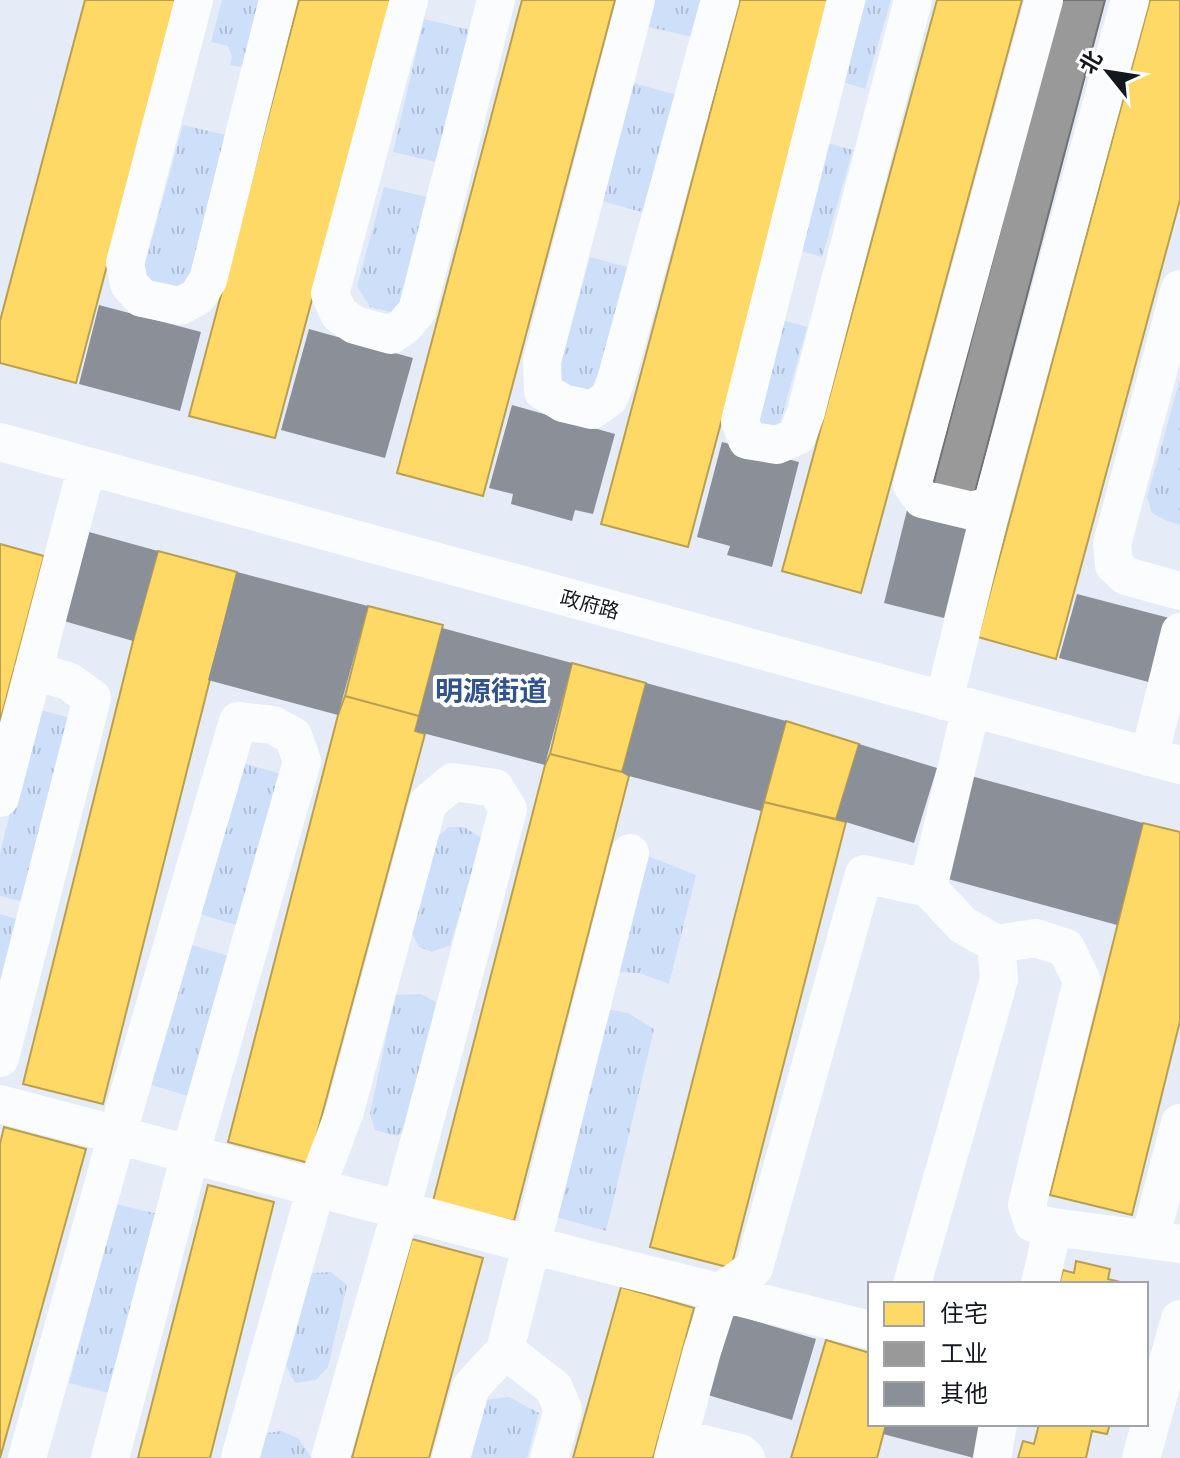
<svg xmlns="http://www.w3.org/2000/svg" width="1180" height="1458" font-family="'Open Sans','Noto Sans SC',sans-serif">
	<defs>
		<pattern id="grass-tufts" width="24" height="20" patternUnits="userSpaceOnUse" patternTransform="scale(2)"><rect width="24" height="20" fill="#cedffa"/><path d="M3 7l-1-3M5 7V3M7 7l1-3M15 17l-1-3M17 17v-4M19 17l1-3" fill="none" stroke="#b0bfd6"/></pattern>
	</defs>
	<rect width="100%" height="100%" fill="#e6ecf7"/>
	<path fill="url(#grass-tufts)" d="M 222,0 L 264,0 L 245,68 L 230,65 L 232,57 L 228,46 L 211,42 Z
		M 651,0 L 703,0 L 693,37 L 644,26 Z
		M 866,0 L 891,0 L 865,89 L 843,82 Z
		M 424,19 L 471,30 L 440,163 L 393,152 Z
		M 630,82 L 677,95 L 645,213 L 598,200 Z
		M 183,125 L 230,136 L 193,282 L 180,290 L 152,284 L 142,275 Z
		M 828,143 L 853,150 L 822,257 L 798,250 Z
		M 384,187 L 431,198 L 400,314 L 370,307 L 357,286 Z
		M 590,257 L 631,268 L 597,393 L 566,387 L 557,378 Z
		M 783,320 L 807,327 L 778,430 L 754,423 Z
		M 1180,379 L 1180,525 L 1165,520 L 1152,513 L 1147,497 Z
		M 36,709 L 75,719 L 29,903 L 0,896 L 0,853 Z
		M 243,763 L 285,775 L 239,926 L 197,913 Z
		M 449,827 L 464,827 L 483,839 L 450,945 L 432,952 L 419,947 L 410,930 L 438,836 Z
		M 648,856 L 696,875 L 669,984 L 639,973 L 618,972 Z
		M 0,914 L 23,921 L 0,1003 Z
		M 189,944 L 232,957 L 191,1097 L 148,1084 Z
		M 421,994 L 436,1002 L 413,1125 L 397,1136 L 375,1130 L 370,1114 L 395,995 Z
		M 606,1009 L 628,1013 L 654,1029 L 606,1231 L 553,1216 Z
		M 116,1204 L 158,1214 L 113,1394 L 69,1383 Z
		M 331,1272 L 347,1285 L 328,1367 L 316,1380 L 295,1383 L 286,1366 L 312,1273 Z
		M 509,1397 L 539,1413 L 527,1458 L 471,1458 L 485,1400 Z
		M 281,1431 L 298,1438 L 312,1458 L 260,1458 L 267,1433 Z"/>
	<path fill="#ffd966" stroke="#b89f51" stroke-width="2" d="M 85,0 L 177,0 L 76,383 L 0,363 L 0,321 Z
		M 299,0 L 392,0 L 275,438 L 189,416 Z
		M 522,0 L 615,0 L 483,496 L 397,473 Z
		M 740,0 L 833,0 L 688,547 L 601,524 Z
		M 937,0 L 1022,0 L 861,593 L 782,571 Z
		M 1150,0 L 1180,0 L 1180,200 L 1056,659 L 978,637 Z
		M 0,544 L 44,556 L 0,722 Z
		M 158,551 L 237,572 L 103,1104 L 23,1084 L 133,641 Z
		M 368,606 L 443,625 L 419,716 L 345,696 Z
		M 572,663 L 646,683 L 622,772 L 550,754 Z
		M 345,696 L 419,716 L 415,731 L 425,734 L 309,1163 L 228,1142 L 338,715 Z
		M 786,721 L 859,744 L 836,819 L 764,802 Z
		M 550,754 L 622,772 L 629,776 L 514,1221 L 433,1201 L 545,765 Z
		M 764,802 L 846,822 L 731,1268 L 650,1247 Z
		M 1143,823 L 1180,832 L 1180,1021 L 1132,1215 L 1050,1195 Z
		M 4,1127 L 86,1149 L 0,1458 L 0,1144 Z
		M 208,1185 L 274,1202 L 210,1458 L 138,1458 Z
		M 412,1239 L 483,1258 L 429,1458 L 352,1458 Z
		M 1076,1261 L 1110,1269 L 1108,1279 L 1128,1284 L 1059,1284 L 1063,1270 L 1074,1273 Z
		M 621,1287 L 694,1308 L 653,1458 L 573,1458 Z
		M 826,1340 L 870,1353 L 870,1424 L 886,1424 L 877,1458 L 791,1458 Z
		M 1039,1424 L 1110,1424 L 1107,1434 L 1092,1431 L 1086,1458 L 1018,1458 L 1023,1441 L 1034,1444 Z"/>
	<path fill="#999" stroke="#717274" stroke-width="2" d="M 1061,0 L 1105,0 L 974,496 L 933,485 Z"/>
	<path fill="#8a8f98" d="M 99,305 L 201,332 L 180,411 L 79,384 Z
		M 309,329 L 413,358 L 385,458 L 281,430 Z
		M 512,405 L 615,434 L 593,514 L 575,510 L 572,521 L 511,504 L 513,494 L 489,488 Z
		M 722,442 L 799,462 L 772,567 L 727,555 L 730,546 L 697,537 Z
		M 907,510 L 967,525 L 944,618 L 884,603 Z
		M 89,532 L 158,551 L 133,641 L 64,621 Z
		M 237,572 L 368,606 L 338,715 L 208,680 Z
		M 1077,594 L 1173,619 L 1156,684 L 1059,658 Z
		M 442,628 L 572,663 L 545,765 L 415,731 Z
		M 646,683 L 786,721 L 761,811 L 629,776 L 622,772 Z
		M 859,744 L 937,768 L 914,843 L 836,819 Z
		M 971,776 L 1143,823 L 1117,925 L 948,879 Z
		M 732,1314 L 816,1339 L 792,1420 L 708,1395 Z
		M 886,1424 L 984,1424 L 974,1458 L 883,1434 Z"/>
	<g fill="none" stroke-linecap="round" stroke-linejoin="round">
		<path stroke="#fbfcfe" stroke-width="38" d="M 194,0 L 125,263 L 129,284 L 142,298 L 180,306 L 197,297 L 208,280 L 278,0
			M 409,0 L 330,294 L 339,314 L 355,325 L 391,335 L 404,326 L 417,311 L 496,0
			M 636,0 L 542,361 L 543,391 L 563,403 L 592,410 L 609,398 L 616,380 L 720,0
			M 846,0 L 740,421 L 747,440 L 777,445 L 797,436 L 806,412 L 913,0
			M 1044,0 L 912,485 L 922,499 L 972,511 L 992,505 L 1130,0
			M 1180,289 L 1112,544 L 1114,565 L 1126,576 L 1180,591
			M 0,442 L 1180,765
			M 944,701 L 992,505
			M 1149,757 L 1180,632
			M 0,798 L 87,466
			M 996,944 L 1036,938 L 1066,948 L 1082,981 L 1027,1205 L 1033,1223 L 1053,1227
			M 0,1058 L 92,698 L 68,681 L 33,671
			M 0,1104 L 578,1257 L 870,1330
			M 1150,1239 L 1180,1123
			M 912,1284 L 999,979 L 996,944 L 963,925 L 928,888
			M 1040,1284 L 1053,1227 L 1180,1244
			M 505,1350 L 554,1388 L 563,1410 L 549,1458
			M 678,1438 L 740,1453 L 746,1458
			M 27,1458 L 117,1135 L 238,721 L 273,725 L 293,736 L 302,761 L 190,1155 L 110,1458
			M 240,1458 L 316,1188 L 345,1111 L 428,803 L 453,782 L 495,788 L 508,809 L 401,1210 L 330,1458
			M 451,1458 L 471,1387 L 505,1350 L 630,853
			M 673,1458 L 702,1351 L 721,1292 L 754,1268 L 864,874 L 928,888 L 971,708
			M 992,1458 L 998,1424
			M 1141,1458 L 1180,1319"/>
	</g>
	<g text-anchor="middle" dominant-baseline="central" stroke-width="8" stroke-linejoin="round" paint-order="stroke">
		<g font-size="20" fill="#13181f" stroke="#fff">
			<text transform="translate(590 604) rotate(15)">政府路</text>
		</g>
		<g font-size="28" font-weight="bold" fill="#31538a" stroke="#fff">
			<text x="491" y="690">明源街道</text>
		</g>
	</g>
	<rect x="868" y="1282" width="280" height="144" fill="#ffffff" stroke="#a1a3a5" stroke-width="2"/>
	<rect x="884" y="1302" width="40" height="24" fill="#ffd966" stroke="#a1a3a5" stroke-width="2"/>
	<text x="940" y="1322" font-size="24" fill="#13181f">住宅</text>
	<rect x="884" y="1342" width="40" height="24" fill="#999999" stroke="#a1a3a5" stroke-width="2"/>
	<text x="940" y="1362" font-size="24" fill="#13181f">工业</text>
	<rect x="884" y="1382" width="40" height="24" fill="#8a8f98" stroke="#a1a3a5" stroke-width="2"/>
	<text x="940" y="1402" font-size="24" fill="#13181f">其他</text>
	<g transform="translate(1108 72) rotate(300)" stroke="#ffffff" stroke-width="6" paint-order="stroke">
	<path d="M0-6L14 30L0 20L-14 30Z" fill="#13181f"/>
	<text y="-12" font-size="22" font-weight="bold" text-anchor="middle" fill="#13181f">北</text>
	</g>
</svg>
